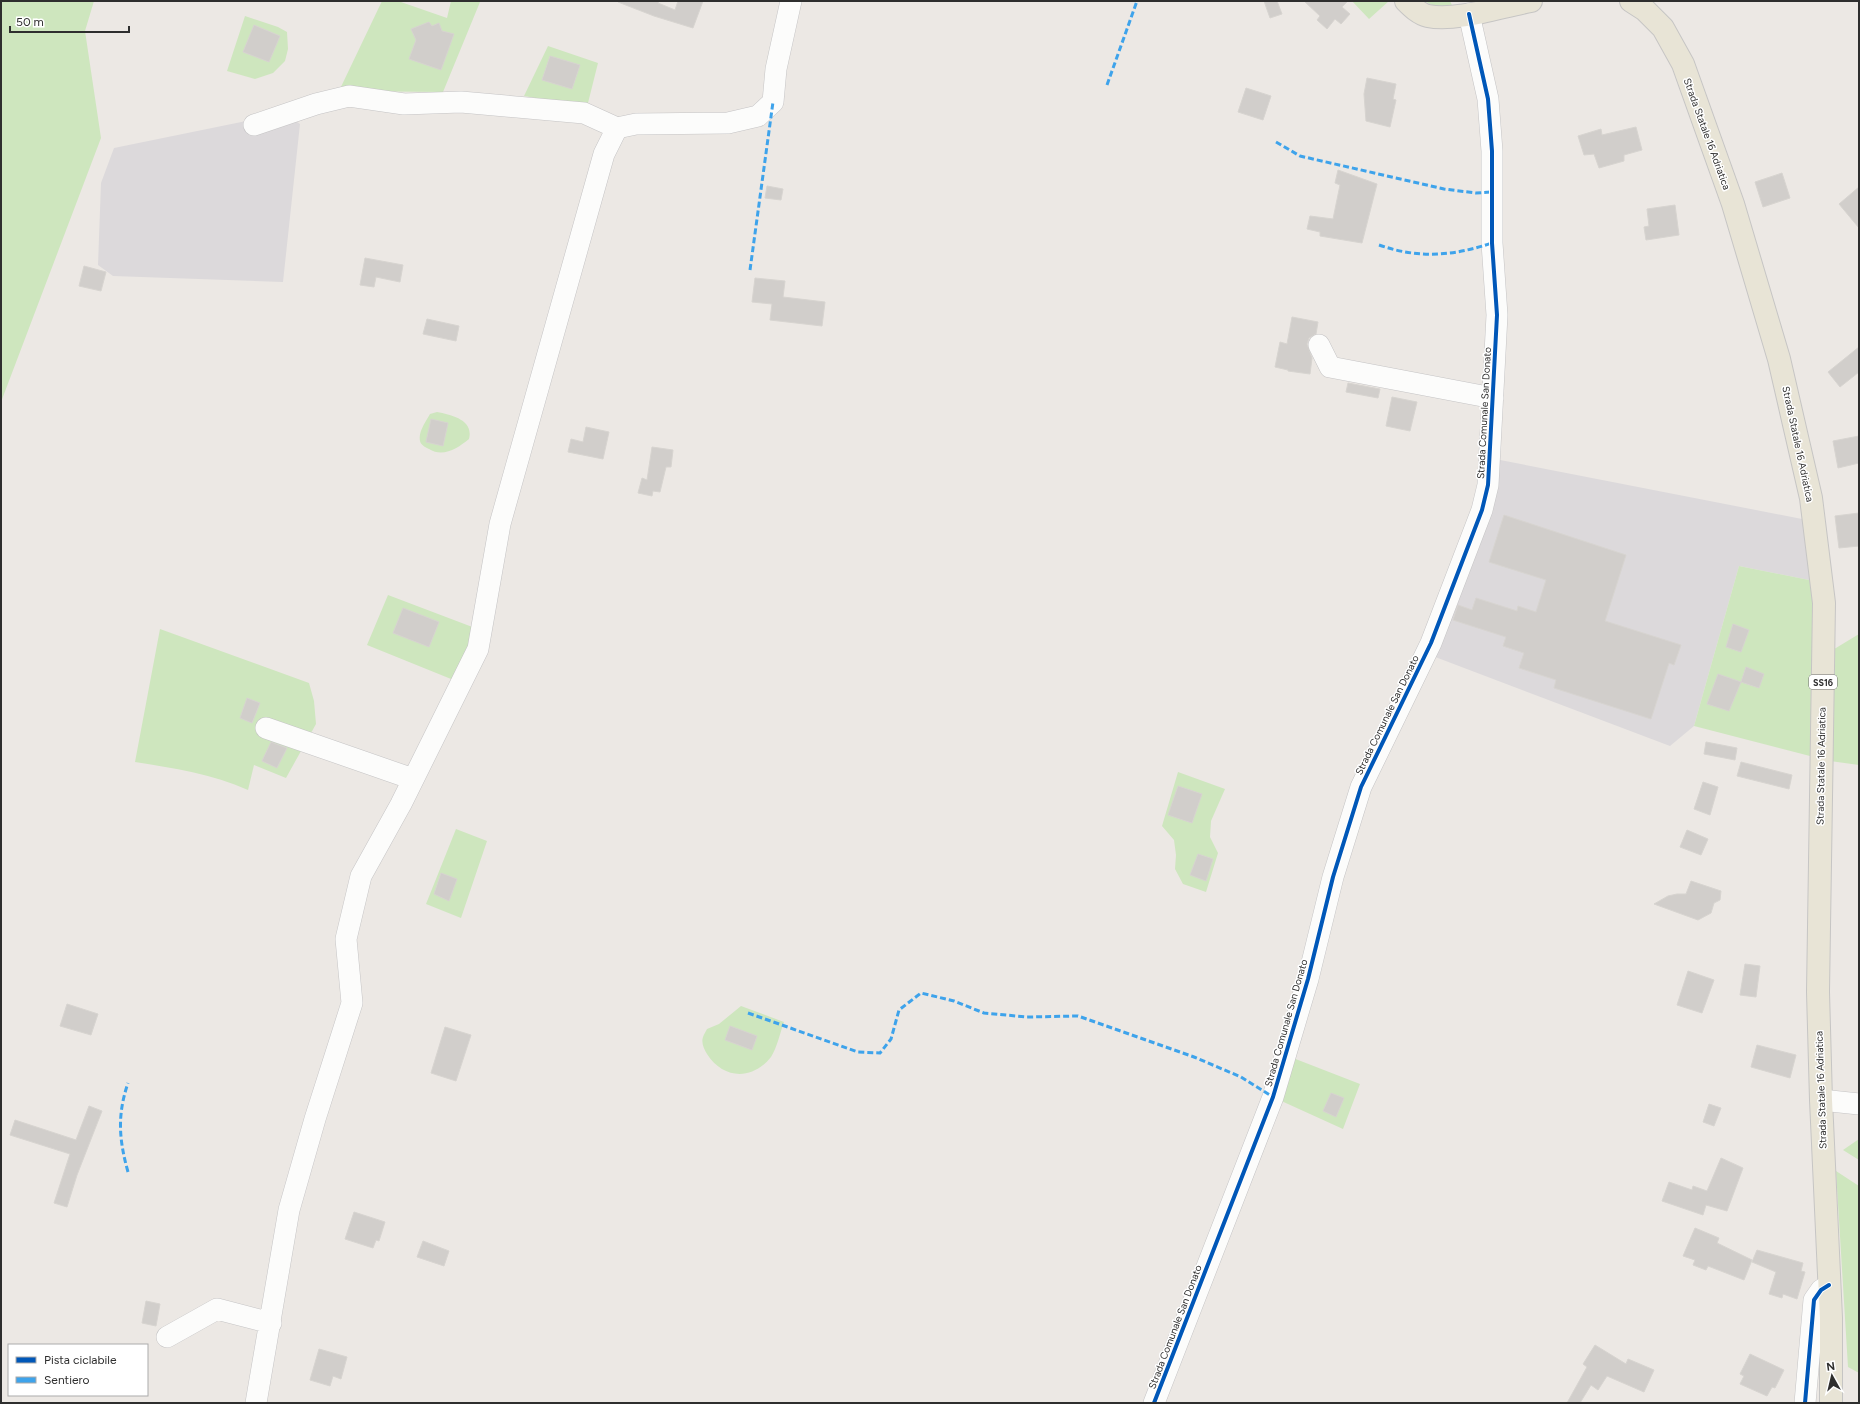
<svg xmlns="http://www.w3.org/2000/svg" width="1860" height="1404" font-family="Figtree,sans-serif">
	<rect width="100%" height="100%" fill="#ece8e4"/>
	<path fill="#dcd9db" d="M 285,113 L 300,124 L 283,282 L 113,276 L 98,265 L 101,183 L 114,148 Z
		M 1495,459 L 1807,520 L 1814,581 L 1739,566 L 1694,726 L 1670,746 L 1430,655 Z"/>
	<path fill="#cee6be" d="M 1,1 L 94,1 L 85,31 L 101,138 L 1,402 Z
		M 382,1 L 398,1 L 447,18 L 451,1 L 480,2 L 443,92 L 339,91 Z
		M 1352,1 L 1389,1 L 1369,19 Z
		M 1424,1 L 1450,1 L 1452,5 L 1436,7 Z
		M 245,16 L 278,27 L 287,32 L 288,49 L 285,61 L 273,73 L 255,79 L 227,71 Z
		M 548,46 L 598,63 L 587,107 L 524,96 Z
		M 437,412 C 452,415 474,420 469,439 C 458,448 443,458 429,449 C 425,447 421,445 420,441 C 418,432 426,421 430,414 Z
		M 1739,566 L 1814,581 L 1810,756 L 1694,726 Z
		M 388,595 L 475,628 L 456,681 L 367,645 Z
		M 160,629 L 309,683 L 314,701 L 316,724 L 286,778 L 254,765 L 248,790 C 213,774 173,768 135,762 Z
		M 1859,634 L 1859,765 L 1830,761 L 1831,651 Z
		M 1178,772 L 1225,789 L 1211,821 L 1210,837 L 1218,853 L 1206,892 L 1183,884 L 1175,869 L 1176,855 L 1174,840 L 1162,826 Z
		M 456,829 L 487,841 L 461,918 L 426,904 Z
		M 741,1006 L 784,1022 C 780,1033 777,1048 771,1057 C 752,1081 723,1079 707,1054 C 704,1049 701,1043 703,1037 C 704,1034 706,1031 707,1029 L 719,1024 Z
		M 1293,1058 L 1360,1084 L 1343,1129 L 1277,1099 Z
		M 1859,1139 L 1859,1160 L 1843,1150 Z
		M 1836,1171 L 1859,1186 L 1859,1373 L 1848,1367 Z"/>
	<path fill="#d1cecb" stroke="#d7d4d0" d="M 618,1 L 659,1 L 658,3 L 675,10 L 678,1 L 703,1 L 693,28 L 654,16 L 618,2 Z
		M 1264,1 L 1277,1 L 1282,14 L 1270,18 Z
		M 1304,1 L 1348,1 L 1342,7 L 1350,14 L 1341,24 L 1335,19 L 1327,29 L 1317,20 L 1320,16 Z
		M 429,22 L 432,26 L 439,23 L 442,31 L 454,34 L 441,70 L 409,59 L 416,40 L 411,29 Z
		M 254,25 L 280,36 L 269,62 L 243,52 Z
		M 550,56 L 580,65 L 572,89 L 542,80 Z
		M 1367,78 L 1396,84 L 1393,99 L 1396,100 L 1390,127 L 1366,121 L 1364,94 Z
		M 1246,88 L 1271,96 L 1263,120 L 1238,112 Z
		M 1636,127 L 1642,150 L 1624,155 L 1624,161 L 1599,168 L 1594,154 L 1584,155 L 1578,136 L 1601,129 L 1602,135 Z
		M 1338,170 L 1377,184 L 1362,243 L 1320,236 L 1320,232 L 1307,229 L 1310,216 L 1333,219 L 1340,185 L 1335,183 Z
		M 1782,173 L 1790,198 L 1763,207 L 1755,182 Z
		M 767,186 L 783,189 L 781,200 L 765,198 Z
		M 1859,187 L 1859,228 L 1839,204 Z
		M 1675,205 L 1679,235 L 1646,240 L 1644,227 L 1649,226 L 1647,209 Z
		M 365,258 L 403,265 L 400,282 L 376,277 L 374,287 L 360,285 Z
		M 84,266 L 106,272 L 101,291 L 79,286 Z
		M 755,278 L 785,281 L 783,297 L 825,302 L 822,326 L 770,320 L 772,304 L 752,302 Z
		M 1292,317 L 1318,322 L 1316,334 L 1309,338 L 1307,344 L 1312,358 L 1310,374 L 1288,371 L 1288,370 L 1275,367 L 1280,342 L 1287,344 Z
		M 427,319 L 459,326 L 456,341 L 423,334 Z
		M 1859,347 L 1859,372 L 1840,387 L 1828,372 Z
		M 1348,383 L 1380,389 L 1378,398 L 1346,392 Z
		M 1392,397 L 1417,402 L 1410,431 L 1386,426 Z
		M 431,419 L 448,423 L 443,446 L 426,442 Z
		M 586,427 L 609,432 L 603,459 L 568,452 L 571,439 L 583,442 Z
		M 1859,436 L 1859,463 L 1838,468 L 1833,441 Z
		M 652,447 L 673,450 L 671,467 L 666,467 L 660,492 L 653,491 L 652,496 L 638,493 L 642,478 L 647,480 Z
		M 1859,513 L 1859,546 L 1839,548 L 1835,516 Z
		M 1504,515 L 1626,555 L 1605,621 L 1681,645 L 1674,665 L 1669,663 L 1651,719 L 1554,688 L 1556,680 L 1519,668 L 1524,653 L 1503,646 L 1506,637 L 1453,620 L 1458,605 L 1472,610 L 1476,598 L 1517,611 L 1518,606 L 1536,612 L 1546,580 L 1489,562 Z
		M 403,608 L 439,622 L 429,647 L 393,633 Z
		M 1733,624 L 1749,630 L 1741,652 L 1726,647 Z
		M 1746,667 L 1764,674 L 1759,688 L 1741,682 Z
		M 1718,674 L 1741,682 L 1729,711 L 1707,704 Z
		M 247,698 L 260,703 L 252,723 L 240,718 Z
		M 271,742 L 287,748 L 277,768 L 262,761 Z
		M 1706,742 L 1737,748 L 1735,760 L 1704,754 Z
		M 1741,762 L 1792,775 L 1789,789 L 1737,776 Z
		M 1703,782 L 1718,787 L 1710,815 L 1694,809 Z
		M 1178,786 L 1202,794 L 1192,823 L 1168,815 Z
		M 1687,830 L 1708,839 L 1701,855 L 1680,847 Z
		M 1198,854 L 1213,859 L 1206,881 L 1190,875 Z
		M 441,873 L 457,879 L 449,901 L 434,894 Z
		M 1691,881 L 1721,891 L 1720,900 L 1714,903 L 1711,913 L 1698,920 L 1654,904 L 1668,896 L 1677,894 L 1686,894 Z
		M 1745,964 L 1760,966 L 1756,997 L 1740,995 Z
		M 1688,971 L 1714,980 L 1702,1013 L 1677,1005 Z
		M 67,1004 L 98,1014 L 91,1035 L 60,1026 Z
		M 730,1026 L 757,1036 L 752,1050 L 725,1040 Z
		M 445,1027 L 471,1035 L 456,1081 L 431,1073 Z
		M 1757,1045 L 1796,1055 L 1790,1078 L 1751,1067 Z
		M 1331,1093 L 1344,1098 L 1336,1117 L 1323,1111 Z
		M 1709,1104 L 1721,1108 L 1714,1126 L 1703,1122 Z
		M 89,1106 L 102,1111 L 77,1175 L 67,1207 L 54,1203 L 70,1154 L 10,1135 L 15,1120 L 76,1140 Z
		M 1721,1158 L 1743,1168 L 1727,1211 L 1706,1205 L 1703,1215 L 1662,1201 L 1669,1182 L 1692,1190 L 1693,1186 L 1707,1191 Z
		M 354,1212 L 385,1222 L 379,1241 L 376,1240 L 373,1248 L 345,1239 Z
		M 1695,1228 L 1719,1238 L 1717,1243 L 1752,1260 L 1744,1280 L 1708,1266 L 1706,1270 L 1693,1265 L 1695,1260 L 1683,1256 Z
		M 423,1241 L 449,1251 L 444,1266 L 417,1257 Z
		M 1757,1250 L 1803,1263 L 1801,1271 L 1805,1272 L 1797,1299 L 1783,1294 L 1782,1298 L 1769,1294 L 1776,1272 L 1752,1262 Z
		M 146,1301 L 160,1304 L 156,1326 L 142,1323 Z
		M 1595,1345 L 1626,1364 L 1628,1359 L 1654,1370 L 1644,1392 L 1607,1376 L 1598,1390 L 1591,1385 L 1580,1403 L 1567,1403 L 1587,1367 L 1583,1364 Z
		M 319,1349 L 347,1357 L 341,1379 L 333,1376 L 330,1386 L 310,1380 Z
		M 1750,1354 L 1784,1370 L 1775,1388 L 1772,1387 L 1767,1396 L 1740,1384 L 1744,1376 L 1740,1374 Z"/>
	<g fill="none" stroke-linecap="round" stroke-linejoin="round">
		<defs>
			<path id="minor" d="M 254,125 L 316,104 L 349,96 L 404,104 L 461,102 L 584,113 L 617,128
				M 1319,345 L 1330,367 L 1493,398
				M 266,728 L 413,779
				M 1821,1100 L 1859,1104
				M 167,1337 L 217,1309 L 271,1323
				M 256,1403 L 289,1210 L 315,1119 L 352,1003 L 346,939 L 361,876 L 401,804 L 478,649 L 500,524 L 604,154 L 617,128 L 636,124 L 728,123 L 758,116 L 773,102 L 776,69 L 791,1
				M 1154,1403 L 1273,1097 L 1308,979 L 1333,877 L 1361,787 L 1431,643 L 1482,510 L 1488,485 L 1497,315 L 1492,243 L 1492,151 L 1488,99 L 1469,14
				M 1805,1403 L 1814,1300 L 1821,1290 L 1829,1285"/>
			<path id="major" d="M 1406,1 C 1412,7 1419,14 1428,16 C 1456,22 1502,6 1531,1
				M 1631,1 L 1645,10 L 1663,28 L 1683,64 L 1733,204 L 1779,359 L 1811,498 L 1824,603 L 1818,992 L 1821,1100 L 1831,1318 L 1831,1403"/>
		</defs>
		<use href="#minor" stroke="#c5c4c5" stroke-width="22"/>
		<use href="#major" stroke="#c6c5c4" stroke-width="24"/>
		<use href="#minor" stroke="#fcfcfb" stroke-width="21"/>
		<use href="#major" stroke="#e8e4d6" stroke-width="22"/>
		<path stroke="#3ea3eb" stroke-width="3" stroke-dasharray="6 3" stroke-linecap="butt" d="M 1107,85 L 1137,1
			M 1276,142 L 1300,156 L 1444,189 L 1476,193 L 1492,192
			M 1379,245 C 1419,259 1453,256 1492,243
			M 750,270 L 773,102
			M 748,1013 L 858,1052 L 880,1053 L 891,1039 L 899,1010 L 921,993 L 954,1001 L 984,1013 L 1027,1017 L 1078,1016 L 1194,1057 L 1241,1077 L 1273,1097
			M 128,1172 C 119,1140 117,1115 128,1083"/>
		<defs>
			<path id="cycleway" d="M 1154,1403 L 1273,1097 L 1308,979 L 1333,877 L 1361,787 L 1431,643 L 1482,510 L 1488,485 L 1497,315 L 1492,243 L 1492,151 L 1488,99 L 1469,14
				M 1805,1403 L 1814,1300 L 1821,1290 L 1829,1285"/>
		</defs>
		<use href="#cycleway" stroke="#fff" stroke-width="6"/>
		<use href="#cycleway" stroke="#0057b8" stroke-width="4"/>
	</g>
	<g text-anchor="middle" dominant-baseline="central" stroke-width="3" stroke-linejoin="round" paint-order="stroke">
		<rect fill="#fff" stroke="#6d6d6d" stroke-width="1" x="1809" y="675" width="28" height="14" rx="3"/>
		<g font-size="9" font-weight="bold" fill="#2e2e2e">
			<text x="1823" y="682">SS16</text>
		</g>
		<g font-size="10" fill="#2e2e2e" stroke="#fff">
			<text transform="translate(1707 134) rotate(70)">Strada Statale 16 Adriatica</text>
			<text transform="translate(1484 413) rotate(-87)">Strada Comunale San Donato</text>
			<text transform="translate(1798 444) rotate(78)">Strada Statale 16 Adriatica</text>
			<text transform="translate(1387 715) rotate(-64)">Strada Comunale San Donato</text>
			<text transform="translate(1821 766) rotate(-89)">Strada Statale 16 Adriatica</text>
			<text transform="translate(1286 1023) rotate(-74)">Strada Comunale San Donato</text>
			<text transform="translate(1821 1090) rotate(-92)">Strada Statale 16 Adriatica</text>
			<text transform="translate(1175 1327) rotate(-69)">Strada Comunale San Donato</text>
		</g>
	</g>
	<rect width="1860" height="1404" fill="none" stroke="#2e2e2e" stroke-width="4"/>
	<rect x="8" y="1344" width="140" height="52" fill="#ffffff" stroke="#ababab"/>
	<rect x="16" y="1357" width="20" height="6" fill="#0057b8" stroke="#ababab"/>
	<text x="44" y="1364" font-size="12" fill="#2e2e2e">Pista ciclabile</text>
	<rect x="16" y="1377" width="20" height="6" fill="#3ea3eb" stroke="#ababab"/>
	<text x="44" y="1384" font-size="12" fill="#2e2e2e">Sentiero</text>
	<g transform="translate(1832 1376) rotate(352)" stroke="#ffffff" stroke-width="3" paint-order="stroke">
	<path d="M0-3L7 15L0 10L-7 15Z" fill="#2e2e2e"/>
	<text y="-6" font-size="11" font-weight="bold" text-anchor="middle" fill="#2e2e2e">N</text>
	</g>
	<path d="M10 26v6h119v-6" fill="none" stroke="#2e2e2e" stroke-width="2"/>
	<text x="16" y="26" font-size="12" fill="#2e2e2e" stroke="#ffffff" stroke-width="3" paint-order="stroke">50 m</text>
</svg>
